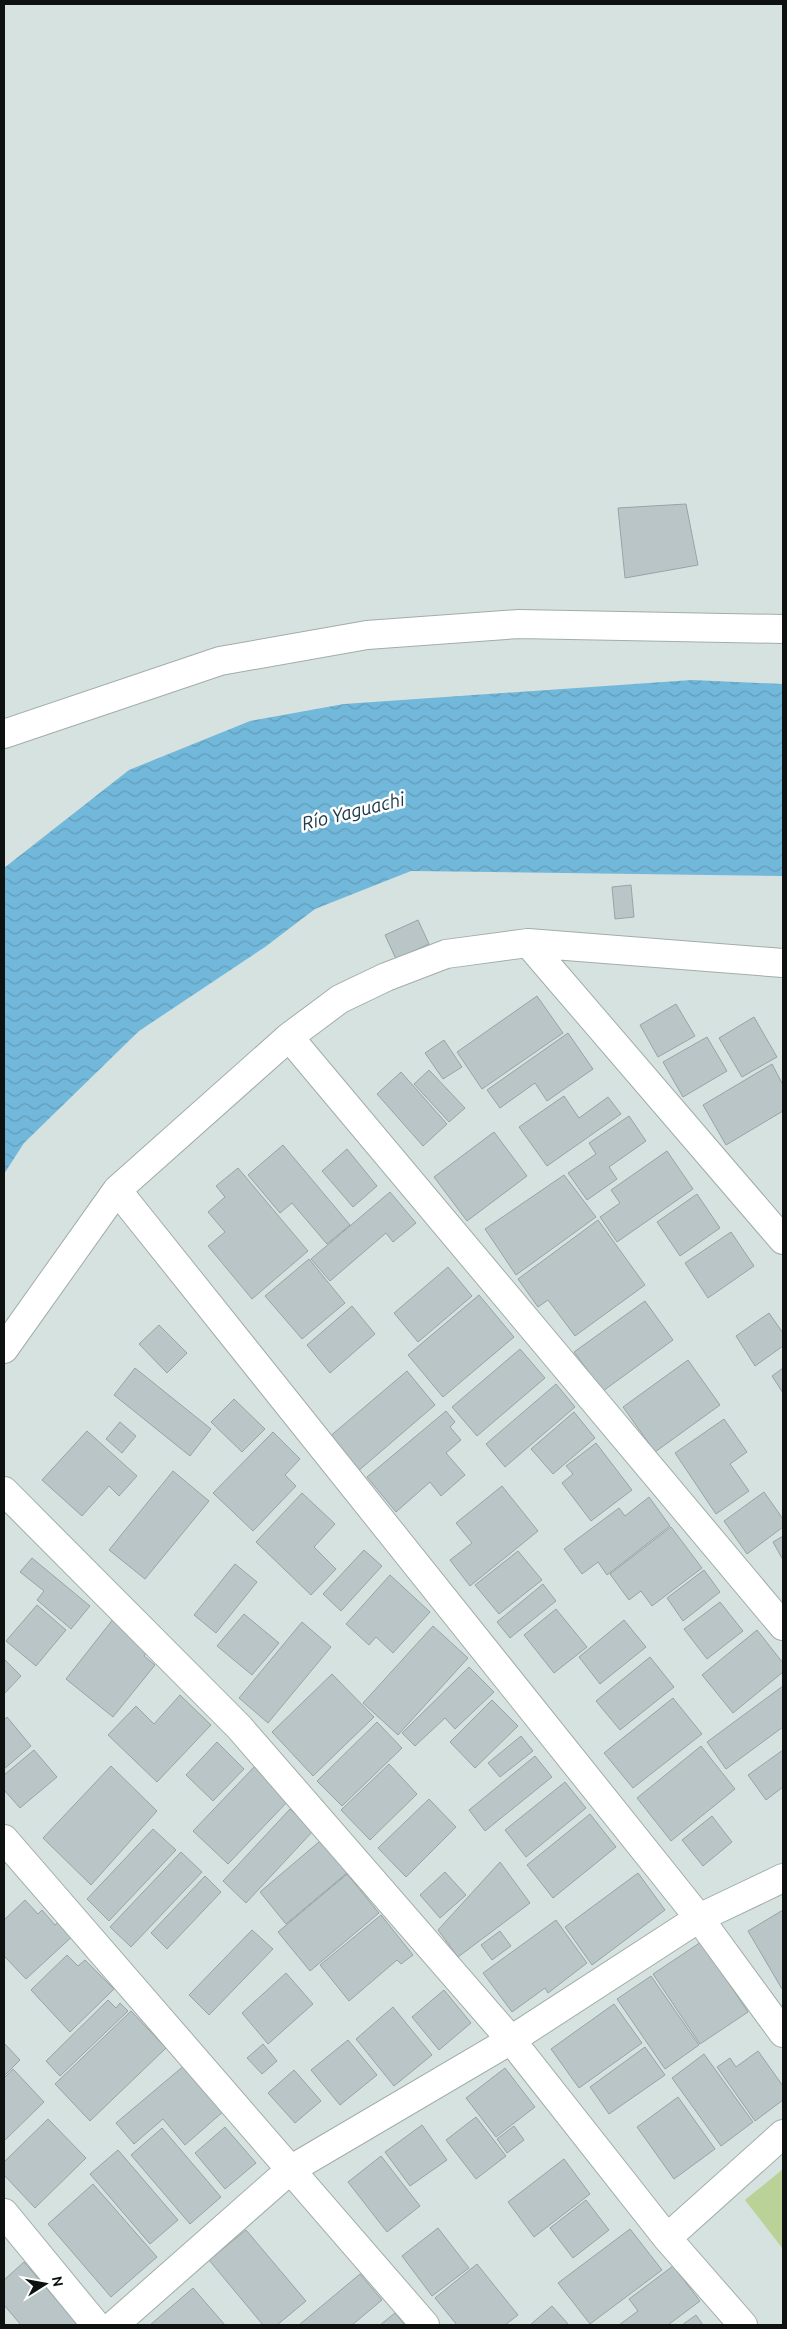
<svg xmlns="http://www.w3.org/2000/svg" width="787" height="2329" font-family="Ubuntu,sans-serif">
	<defs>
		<pattern id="water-waves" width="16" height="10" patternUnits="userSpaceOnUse" patternTransform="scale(1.25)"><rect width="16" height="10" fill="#72b8da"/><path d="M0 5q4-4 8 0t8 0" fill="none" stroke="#629dba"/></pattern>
	</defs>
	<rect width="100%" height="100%" fill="#d6e2df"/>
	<path fill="#bad197" d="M 783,2169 L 783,2249 L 745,2200 Z"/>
	<path fill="url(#water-waves)" d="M 692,680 L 783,684 L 783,876 L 411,871 L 315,909 L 265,947 L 139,1031 L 24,1143 L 4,1174 L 4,868 L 129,770 L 250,721 L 344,704 Z"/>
	<path fill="#b9c5c7" stroke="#97a4a5" d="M 686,504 L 698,565 L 625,578 L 618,508 Z
		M 631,885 L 634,917 L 615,919 L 612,887 Z
		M 418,920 L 429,944 L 396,959 L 385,935 Z
		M 537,996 L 563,1033 L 482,1089 L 457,1052 Z
		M 676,1004 L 695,1036 L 658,1057 L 640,1025 Z
		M 754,1017 L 777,1057 L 742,1077 L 719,1038 Z
		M 568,1033 L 593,1069 L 547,1101 L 535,1083 L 500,1108 L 487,1090 Z
		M 707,1037 L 727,1071 L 683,1097 L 663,1062 Z
		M 444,1040 L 462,1067 L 443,1079 L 425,1053 Z
		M 772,1064 L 783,1085 L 783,1111 L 726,1145 L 703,1105 Z
		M 429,1070 L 465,1108 L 449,1122 L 414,1084 Z
		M 401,1072 L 447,1124 L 423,1146 L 377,1094 Z
		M 564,1096 L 579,1118 L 608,1097 L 621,1114 L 547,1166 L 519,1127 Z
		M 629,1116 L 646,1141 L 609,1167 L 617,1179 L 587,1200 L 568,1173 L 596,1154 L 589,1143 Z
		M 494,1132 L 527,1176 L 467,1221 L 434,1177 Z
		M 283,1145 L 350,1225 L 327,1244 L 292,1203 L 280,1213 L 248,1175 Z
		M 347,1149 L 377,1186 L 353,1207 L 322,1171 Z
		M 667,1151 L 693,1189 L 617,1242 L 600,1217 L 620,1203 L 611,1190 Z
		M 238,1168 L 308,1251 L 252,1299 L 208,1246 L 225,1232 L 208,1212 L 225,1197 L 216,1186 Z
		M 564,1175 L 596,1217 L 516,1275 L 485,1229 Z
		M 390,1192 L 416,1223 L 393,1242 L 386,1233 L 330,1281 L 311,1259 Z
		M 697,1194 L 720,1228 L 680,1256 L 657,1222 Z
		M 598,1220 L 645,1285 L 575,1336 L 548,1300 L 538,1307 L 518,1279 Z
		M 731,1232 L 754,1266 L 708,1298 L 685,1263 Z
		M 309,1259 L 345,1303 L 302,1339 L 265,1296 Z
		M 448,1267 L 472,1296 L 418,1342 L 394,1313 Z
		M 479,1295 L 514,1337 L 443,1397 L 408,1355 Z
		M 645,1301 L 673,1340 L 603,1391 L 574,1352 Z
		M 352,1306 L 375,1334 L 330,1373 L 307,1345 Z
		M 769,1313 L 783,1333 L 783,1346 L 755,1366 L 736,1336 Z
		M 159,1325 L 187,1353 L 167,1373 L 139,1344 Z
		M 520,1349 L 545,1378 L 477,1436 L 452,1407 Z
		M 688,1360 L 720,1405 L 655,1452 L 623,1407 Z
		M 135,1368 L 211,1429 L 190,1456 L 114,1395 Z
		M 783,1368 L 783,1393 L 772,1376 Z
		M 407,1371 L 435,1405 L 357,1472 L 328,1438 Z
		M 556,1384 L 575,1407 L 505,1467 L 486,1444 Z
		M 234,1399 L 265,1429 L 242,1452 L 211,1422 Z
		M 446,1411 L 455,1422 L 450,1427 L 461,1440 L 446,1453 L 465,1475 L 441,1496 L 430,1482 L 396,1512 L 367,1477 Z
		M 574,1412 L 595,1438 L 553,1474 L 531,1449 Z
		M 724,1419 L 747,1452 L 730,1464 L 749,1491 L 716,1514 L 675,1453 Z
		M 120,1422 L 136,1436 L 122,1453 L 106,1439 Z
		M 87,1431 L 137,1476 L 119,1496 L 109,1486 L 82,1516 L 42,1480 Z
		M 273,1432 L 300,1459 L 285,1475 L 296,1486 L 253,1531 L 213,1493 Z
		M 596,1443 L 632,1490 L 591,1521 L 562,1483 L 573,1474 L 566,1466 Z
		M 173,1471 L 209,1501 L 145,1579 L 109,1550 Z
		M 502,1486 L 538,1531 L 470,1586 L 450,1560 L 472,1543 L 456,1523 Z
		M 764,1492 L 783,1519 L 783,1527 L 747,1554 L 724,1521 Z
		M 302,1493 L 335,1524 L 314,1547 L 336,1569 L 311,1595 L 256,1542 Z
		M 649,1497 L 670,1526 L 607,1575 L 598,1562 L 582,1574 L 564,1549 L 619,1508 L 625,1516 Z
		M 671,1527 L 702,1568 L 652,1606 L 641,1591 L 629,1600 L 610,1574 Z
		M 783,1536 L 783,1560 L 773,1542 Z
		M 364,1550 L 382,1566 L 341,1611 L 323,1594 Z
		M 518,1551 L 542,1580 L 499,1614 L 475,1585 Z
		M 32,1558 L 90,1606 L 71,1629 L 37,1600 L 44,1591 L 20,1572 Z
		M 235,1564 L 257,1582 L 216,1633 L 194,1615 Z
		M 704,1570 L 720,1592 L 683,1621 L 667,1598 Z
		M 390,1575 L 430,1612 L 393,1653 L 376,1637 L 369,1645 L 346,1624 Z
		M 543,1584 L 556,1601 L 510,1638 L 497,1622 Z
		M 720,1602 L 743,1631 L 707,1659 L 684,1629 Z
		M 37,1605 L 66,1630 L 36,1666 L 6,1641 Z
		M 556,1609 L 587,1647 L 554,1673 L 524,1635 Z
		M 244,1614 L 279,1643 L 252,1675 L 217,1646 Z
		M 114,1618 L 150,1648 L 144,1656 L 155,1665 L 113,1717 L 66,1679 Z
		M 624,1620 L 646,1647 L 600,1684 L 579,1657 Z
		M 302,1622 L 331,1647 L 268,1723 L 239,1698 Z
		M 433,1626 L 468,1658 L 398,1735 L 363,1703 Z
		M 757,1630 L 783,1663 L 783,1672 L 733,1713 L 702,1675 Z
		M 650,1657 L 674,1687 L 620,1730 L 596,1701 Z
		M 4,1659 L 21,1676 L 4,1694 Z
		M 469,1667 L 494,1692 L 455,1729 L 445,1718 L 415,1746 L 402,1733 Z
		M 332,1674 L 374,1717 L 313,1776 L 272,1732 Z
		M 783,1686 L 783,1727 L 726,1769 L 707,1742 Z
		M 180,1695 L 211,1725 L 157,1782 L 108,1735 L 136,1706 L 154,1724 Z
		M 673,1698 L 702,1734 L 633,1788 L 604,1753 Z
		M 492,1700 L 518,1726 L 475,1768 L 450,1742 Z
		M 7,1717 L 31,1746 L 4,1769 L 4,1720 Z
		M 377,1722 L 402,1748 L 342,1806 L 317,1781 Z
		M 521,1736 L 533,1751 L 500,1777 L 488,1763 Z
		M 217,1742 L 244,1769 L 213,1801 L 186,1775 Z
		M 701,1746 L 735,1789 L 671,1841 L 637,1798 Z
		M 34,1750 L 57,1777 L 20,1808 L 4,1790 L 4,1775 Z
		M 783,1750 L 783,1787 L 766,1800 L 748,1775 Z
		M 535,1756 L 552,1777 L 485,1831 L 469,1810 Z
		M 389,1764 L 417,1794 L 370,1840 L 341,1810 Z
		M 111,1766 L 157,1811 L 91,1885 L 43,1838 Z
		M 255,1766 L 290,1799 L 228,1864 L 193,1831 Z
		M 565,1782 L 586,1808 L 526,1857 L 505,1830 Z
		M 429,1799 L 456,1827 L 406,1877 L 378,1848 Z
		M 290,1809 L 313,1831 L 246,1903 L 223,1881 Z
		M 590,1814 L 616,1847 L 553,1898 L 527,1865 Z
		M 712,1816 L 732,1842 L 703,1866 L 682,1840 Z
		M 153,1829 L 176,1850 L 109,1921 L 87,1899 Z
		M 320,1841 L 347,1873 L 286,1924 L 260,1892 Z
		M 181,1852 L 202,1872 L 131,1947 L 110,1927 Z
		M 500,1862 L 530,1903 L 458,1957 L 438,1930 Z
		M 445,1872 L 466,1895 L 440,1918 L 420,1895 Z
		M 638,1873 L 665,1910 L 592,1965 L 565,1927 Z
		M 347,1874 L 379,1913 L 310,1971 L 278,1932 Z
		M 205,1876 L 221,1892 L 167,1949 L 151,1933 Z
		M 25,1900 L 38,1914 L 42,1910 L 55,1925 L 62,1918 L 76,1933 L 26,1979 L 4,1956 L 4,1920 Z
		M 783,1910 L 783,1988 L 782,1989 L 748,1931 Z
		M 381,1915 L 413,1955 L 401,1964 L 397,1960 L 349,2001 L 320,1965 Z
		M 556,1920 L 587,1963 L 548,1993 L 545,1988 L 512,2012 L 483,1973 Z
		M 252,1930 L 273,1949 L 209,2015 L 189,1995 Z
		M 500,1931 L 511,1946 L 492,1960 L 481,1945 Z
		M 701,1942 L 748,2012 L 700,2044 L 653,1974 Z
		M 67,1955 L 78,1966 L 85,1960 L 114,1989 L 70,2032 L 31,1990 Z
		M 286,1973 L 313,2004 L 268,2044 L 242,2013 Z
		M 651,1976 L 699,2045 L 665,2069 L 617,1999 Z
		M 444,1990 L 471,2023 L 439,2050 L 412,2017 Z
		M 108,2000 L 116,2008 L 120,2003 L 128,2011 L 60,2076 L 46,2061 Z
		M 614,2004 L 642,2043 L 579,2088 L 551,2049 Z
		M 393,2007 L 432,2055 L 394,2086 L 356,2039 Z
		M 131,2011 L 166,2048 L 90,2121 L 55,2084 Z
		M 348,2040 L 377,2075 L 340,2105 L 311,2070 Z
		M 4,2043 L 20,2060 L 4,2076 Z
		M 263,2044 L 277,2061 L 262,2074 L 247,2058 Z
		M 645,2047 L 665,2075 L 609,2114 L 590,2087 Z
		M 758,2051 L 783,2086 L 783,2100 L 755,2121 L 717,2067 L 730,2058 L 736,2067 Z
		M 704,2054 L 753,2122 L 721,2146 L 672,2078 Z
		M 186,2064 L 225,2110 L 185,2145 L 163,2119 L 134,2144 L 116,2123 Z
		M 505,2068 L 535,2107 L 496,2137 L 466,2098 Z
		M 13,2069 L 44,2102 L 4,2141 L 4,2078 Z
		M 294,2070 L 321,2101 L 295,2123 L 268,2093 Z
		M 678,2097 L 715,2149 L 674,2179 L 637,2127 Z
		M 476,2117 L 506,2156 L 476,2179 L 446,2140 Z
		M 48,2119 L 86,2158 L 35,2208 L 4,2175 L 4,2162 Z
		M 422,2125 L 447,2160 L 410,2186 L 385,2152 Z
		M 514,2126 L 524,2140 L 507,2153 L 497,2139 Z
		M 225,2127 L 256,2163 L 225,2189 L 195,2153 Z
		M 162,2128 L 221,2197 L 190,2224 L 131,2155 Z
		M 118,2150 L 178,2220 L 150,2244 L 90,2174 Z
		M 381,2156 L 420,2206 L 387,2232 L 348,2182 Z
		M 564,2159 L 590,2194 L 534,2237 L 508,2202 Z
		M 93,2184 L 157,2257 L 111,2297 L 48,2224 Z
		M 586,2200 L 609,2230 L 573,2258 L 550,2228 Z
		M 438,2228 L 469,2268 L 432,2296 L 402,2256 Z
		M 630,2229 L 662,2270 L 590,2324 L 558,2283 Z
		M 246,2230 L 306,2301 L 277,2325 L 263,2325 L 209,2260 Z
		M 24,2262 L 78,2325 L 21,2325 L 4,2305 L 4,2280 Z
		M 477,2264 L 518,2315 L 505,2325 L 457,2325 L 435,2298 Z
		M 673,2266 L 700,2301 L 668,2325 L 619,2325 L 638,2311 L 629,2299 Z
		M 360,2274 L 382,2300 L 352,2325 L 299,2325 Z
		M 193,2288 L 225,2325 L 150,2325 Z
		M 552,2306 L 569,2325 L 530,2325 Z
		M 395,2313 L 405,2325 L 380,2325 Z
		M 696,2315 L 703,2325 L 682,2325 Z"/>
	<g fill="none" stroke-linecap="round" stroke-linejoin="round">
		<defs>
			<path id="street" d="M 4,734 L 220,661 L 367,635 L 519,624 L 783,629
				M 528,943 L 783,1240
				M 289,1037 L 783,1626
				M 117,1190 L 699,1918 L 783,2033
				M 4,1349 L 117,1190 L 289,1037 L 340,999 L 386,977 L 446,954 L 528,943 L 783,963
				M 4,1491 L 239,1727 L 511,2040 L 667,2238 L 743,2325
				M 4,1839 L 425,2325
				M 4,2213 L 96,2325
				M 667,2238 L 783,2134
				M 114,2325 L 290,2170 L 511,2040 L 699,1918 L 783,1878"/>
		</defs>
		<use href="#street" stroke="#a1ada9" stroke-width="30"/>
		<use href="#street" stroke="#fff" stroke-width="28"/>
	</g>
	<g text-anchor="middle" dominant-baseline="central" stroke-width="5" stroke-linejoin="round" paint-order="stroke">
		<g font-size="19" font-style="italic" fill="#1c3c4b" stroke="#fff">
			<text transform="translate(353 811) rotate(-14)">Río Yaguachi</text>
		</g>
	</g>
	<rect width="787" height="2329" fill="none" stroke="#0d1110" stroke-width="10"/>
	<g transform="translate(45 2284) rotate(79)" stroke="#ffffff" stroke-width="4" paint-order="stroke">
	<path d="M0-4L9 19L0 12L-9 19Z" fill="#0d1110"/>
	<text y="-8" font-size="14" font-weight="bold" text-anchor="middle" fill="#0d1110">N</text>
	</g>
</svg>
